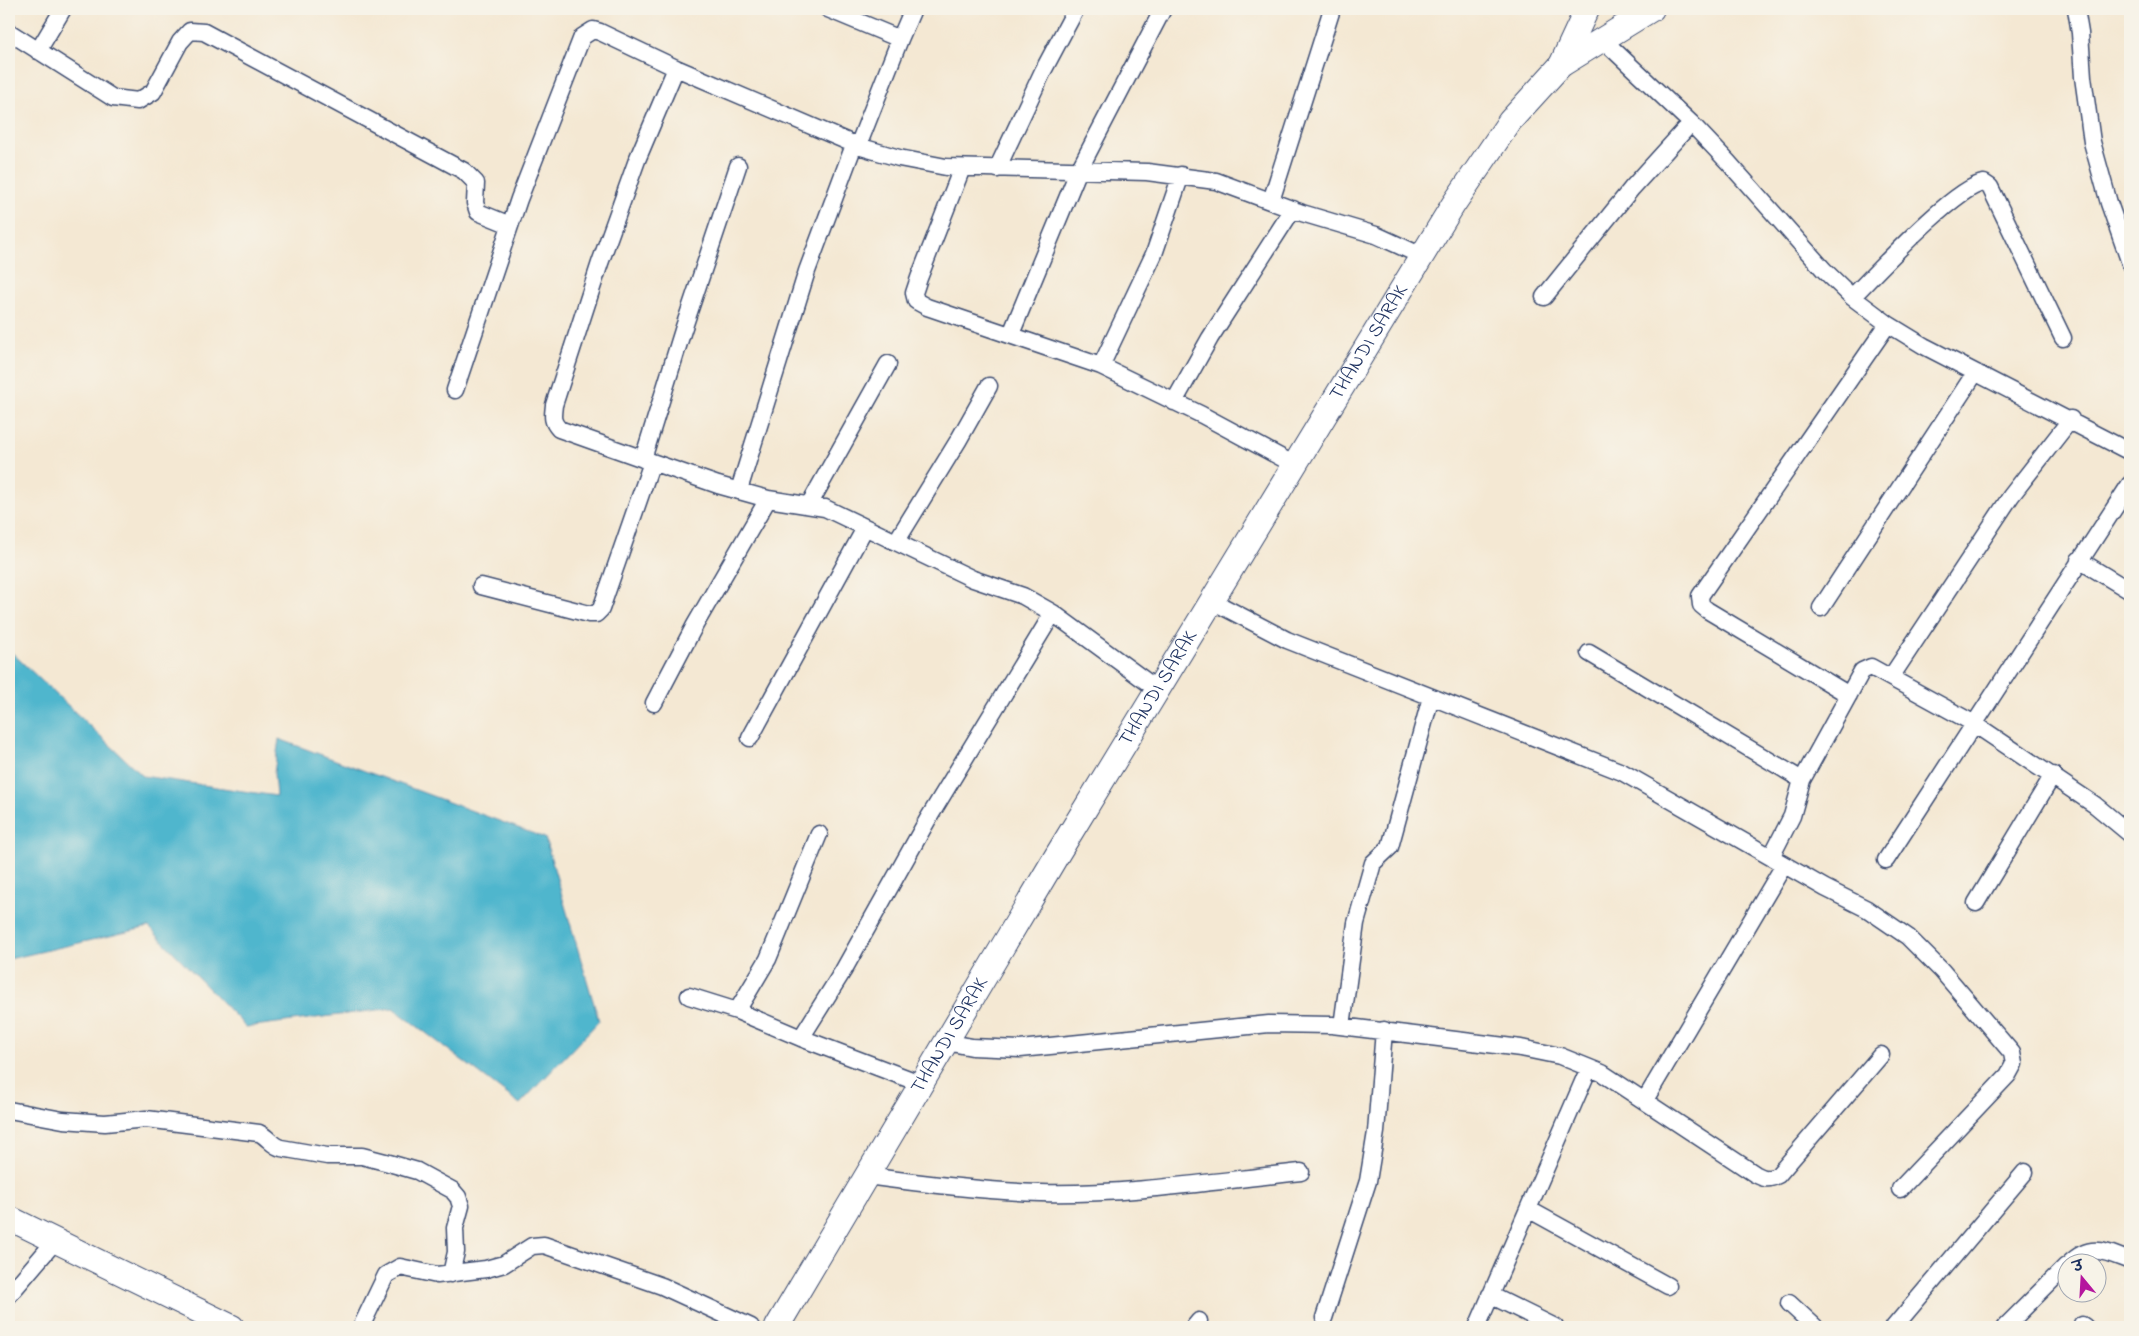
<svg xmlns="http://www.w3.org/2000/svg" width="2139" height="1336" font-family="'Indie Flower','Playpen Sans Deva',sans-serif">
	<rect width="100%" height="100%" fill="#f7f3e8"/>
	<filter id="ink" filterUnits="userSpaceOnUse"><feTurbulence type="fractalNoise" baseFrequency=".02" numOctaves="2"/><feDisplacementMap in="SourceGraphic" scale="10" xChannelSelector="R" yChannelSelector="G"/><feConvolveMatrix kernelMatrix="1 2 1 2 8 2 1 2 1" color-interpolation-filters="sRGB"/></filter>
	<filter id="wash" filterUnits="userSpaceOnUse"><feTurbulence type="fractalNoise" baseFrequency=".0096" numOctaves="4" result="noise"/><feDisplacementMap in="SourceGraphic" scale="20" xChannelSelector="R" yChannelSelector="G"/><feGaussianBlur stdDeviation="1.12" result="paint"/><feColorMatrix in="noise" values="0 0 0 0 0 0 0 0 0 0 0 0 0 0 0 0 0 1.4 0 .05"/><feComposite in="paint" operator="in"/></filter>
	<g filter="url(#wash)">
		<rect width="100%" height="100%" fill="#f4e8d3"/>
		<path fill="#4fb6cd" stroke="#357296" d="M 9,650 L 143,776 L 276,796 L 274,773 L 279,739 L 545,838 L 599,1021 L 520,1104 L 393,1008 L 246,1027 L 149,927 L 9,959 Z"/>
	</g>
	<g filter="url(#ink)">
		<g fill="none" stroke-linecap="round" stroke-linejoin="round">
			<defs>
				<path id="street" d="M 828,9 L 900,39 L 858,146
					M 2076,9 L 2080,33 L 2083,77 L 2092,142 L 2109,203 L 2130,263
					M 9,32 L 113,98 L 138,101 L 153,92 L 180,42 L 190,31 L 204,32 L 464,171 L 476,183 L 475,203 L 478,212 L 510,225
					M 900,39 L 913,9
					M 1602,39 L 1691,123 L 1728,162 L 1824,270 L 1852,297 L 1888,324 L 1924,346 L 2130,452
					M 38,51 L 63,9
					M 962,168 L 919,278 L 914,293 L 916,301 L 927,307 L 1101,366 L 1202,415 L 1295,465
					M 997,169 L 1043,71 L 1076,9
					M 1271,201 L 1332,9
					M 1544,297 L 1632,188 L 1691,123
					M 1852,297 C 1876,273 1956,186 1984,183 L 1990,187 L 2063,338
					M 1011,334 L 1078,172 L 1163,9
					M 1101,366 L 1154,254 L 1181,175
					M 455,390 L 519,199 L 582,37 L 593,30 L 600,32 L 676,68
					M 1174,402 L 1210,338 L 1293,209
					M 643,459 L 683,330 L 738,166
					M 652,462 L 559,429 C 551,421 553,415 554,405 L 600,263 L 637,160 L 676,68 L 858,146 L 899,158 L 946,167 L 1147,172 L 1216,181 L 1302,213 L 1376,235 L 1422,256
					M 739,490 L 807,271 L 854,145
					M 809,505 L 888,364
					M 896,542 L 958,441 L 989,386
					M 2079,560 L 2130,591
					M 481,586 L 589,614 L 596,614 L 601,609 L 652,462 L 718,485 L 768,499 L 825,508 L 973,579 L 1023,596 L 1053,613 L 1158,690
					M 1212,601 L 1287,640 L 1622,772 L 1825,888 L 1867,909 L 1908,937 L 1942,971 L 2012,1053 L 2014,1064 L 2008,1075 L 1900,1189
					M 1821,608 L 1975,373
					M 1589,653 L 1802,780
					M 1891,677 L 2011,496 L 2071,419
					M 1849,695 L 1707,610 L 1701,605 L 1700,596 L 1888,324
					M 654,703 L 695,625 L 768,499
					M 750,738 L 865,528
					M 1771,857 L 1792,816 L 1802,780 L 1862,671 L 1871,667 L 1973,723 L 2095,805 L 2130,834
					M 1886,860 L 2130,484
					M 1976,903 L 2053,775
					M 689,996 L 737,1011 L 801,1038 L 922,1084
					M 737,1011 L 768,959 L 819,834
					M 1342,1026 L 1356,923 L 1373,863 L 1390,847 L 1431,697
					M 801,1038 L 843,971 L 928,819 L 1053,613
					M 946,1042 L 972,1047 L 1020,1049 L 1269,1024 L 1332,1025 L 1521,1048 L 1560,1056 L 1602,1073 L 1755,1174 C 1764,1179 1769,1180 1778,1175 L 1881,1055
					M 1645,1100 L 1784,865
					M 9,1110 L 63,1120 L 105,1123 L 146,1119 L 259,1133 C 268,1137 272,1146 281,1148 L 327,1156 L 362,1156 L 389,1163 L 417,1171 L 452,1190 L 458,1197 L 461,1206 L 455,1228 L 456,1252 L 451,1274
					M 867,1176 C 925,1184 982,1191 1041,1193 C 1127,1195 1215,1181 1301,1172
					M 1528,1209 L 1668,1286
					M 2069,1264 C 2091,1242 2106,1252 2130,1261
					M 9,1295 L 55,1241
					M 1490,1295 L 1555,1327
					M 1789,1303 L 1815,1327
					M 1324,1318 L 1368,1181 L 1376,1132 L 1384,1030
					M 2082,1325 L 2085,1327
					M 361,1327 L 386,1275 L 400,1267 L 437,1275 L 486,1269 L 504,1264 L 532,1246 L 544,1245 L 662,1286 L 751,1327
					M 1194,1327 L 1199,1321
					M 1477,1327 L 1589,1068
					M 1894,1327 L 2025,1172
					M 2005,1327 L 2066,1266"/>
				<g id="secondary">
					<path d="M 1561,65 L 1587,9"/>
					<path d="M 9,1218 L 232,1327"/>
					<path id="s1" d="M 777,1327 L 1057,855 L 1453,205 L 1510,121 L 1561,65 L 1652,9"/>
				</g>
			</defs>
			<use href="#street" stroke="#3c4b70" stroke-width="19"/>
			<use href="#secondary" stroke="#3c4b70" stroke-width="26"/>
			<use href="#street" stroke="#fff" stroke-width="16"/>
			<use href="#secondary" stroke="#fff" stroke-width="24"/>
		</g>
	</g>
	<g text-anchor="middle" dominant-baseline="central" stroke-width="4" stroke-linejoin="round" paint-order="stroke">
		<g font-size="20" fill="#1b2f5e" stroke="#f7f3e8">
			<text stroke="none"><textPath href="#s1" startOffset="1149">THANDI SARAK</textPath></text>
			<text stroke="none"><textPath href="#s1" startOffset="744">THANDI SARAK</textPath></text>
			<text stroke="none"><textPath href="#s1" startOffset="339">THANDI SARAK</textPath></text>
		</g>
	</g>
	<rect width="2139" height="1336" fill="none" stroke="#f7f3e8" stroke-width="30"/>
	<g transform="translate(2082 1278) rotate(342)"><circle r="24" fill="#f7f3e8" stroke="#9fa5b1"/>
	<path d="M0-4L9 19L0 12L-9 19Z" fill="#b5179e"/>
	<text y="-8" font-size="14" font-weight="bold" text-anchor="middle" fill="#1b2f5e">उ</text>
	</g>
</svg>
